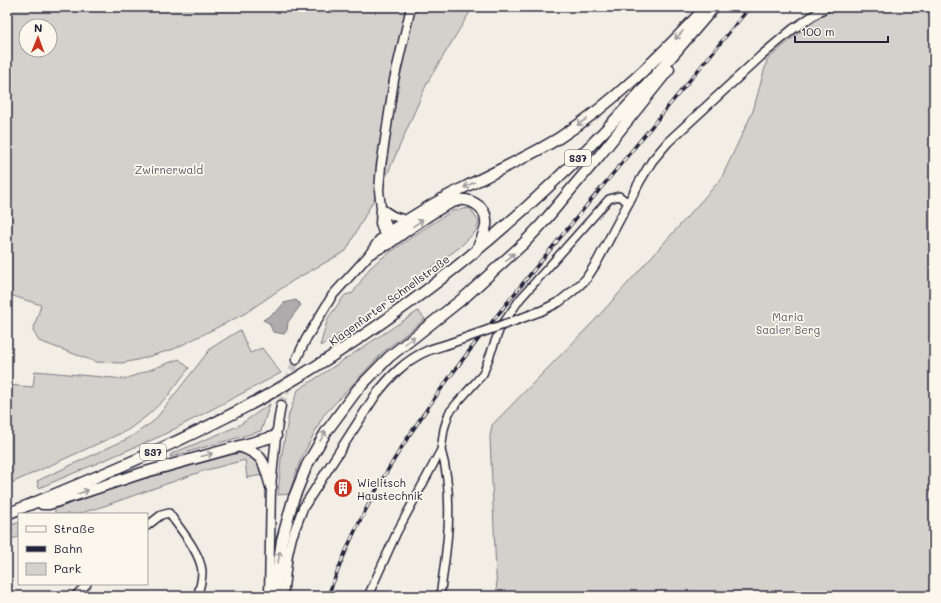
<svg xmlns="http://www.w3.org/2000/svg" width="941" height="603" font-family="Mali,sans-serif">
	<rect width="100%" height="100%" fill="#f2eee5"/>
	<filter id="ink" filterUnits="userSpaceOnUse"><feTurbulence type="fractalNoise" baseFrequency=".025" numOctaves="2"/><feDisplacementMap in="SourceGraphic" scale="8" xChannelSelector="R" yChannelSelector="G"/><feConvolveMatrix kernelMatrix="1 2 1 2 8 2 1 2 1" color-interpolation-filters="sRGB"/></filter>
	<g filter="url(#ink)">
		<path fill="#d4d1cc" stroke="#7b7a84" fill-rule="evenodd" d="M 7,7 L 473,7 L 427,83 L 387,175 L 346,251 L 294,280 L 244,314 L 174,349 L 137,360 L 122,363 L 96,362 L 39,341 L 33,331 L 41,305 L 7,294 ZM 26,26 L 50,26 L 50,50 L 26,50 Z
			M 834,7 L 934,7 L 934,596 L 497,596 L 490,437 L 492,425 L 595,320 L 721,179 L 753,111 L 767,60 L 796,35 Z
			M 470,208 L 479,222 L 476,231 L 460,247 L 343,332 L 320,346 L 328,318 L 345,295 L 353,293 L 369,269 L 379,260 L 422,230 L 452,211 Z
			M 418,311 L 425,319 L 383,352 L 323,416 L 300,461 L 289,494 L 278,495 L 281,459 L 289,414 L 298,390 Z
			M 240,330 L 250,353 L 262,348 L 281,373 L 161,436 L 39,488 L 37,481 L 129,438 L 154,421 L 211,348 Z
			M 179,359 L 189,368 L 167,397 L 148,415 L 128,430 L 7,485 L 7,385 L 33,387 L 35,371 L 125,379 Z
			M 270,404 L 261,431 L 170,457 L 171,454 L 238,426 Z
			M 232,454 C 236,454 242,452 246,454 C 255,457 259,467 261,475 L 247,478 L 245,460 L 203,471 L 104,506 L 78,514 L 55,514 L 55,509 L 126,484 Z
			M 19,522 L 19,537 L 7,540 L 7,527 Z"/>
		<path fill="#aeabad" stroke="#76747f" d="M 296,300 L 301,305 L 288,322 L 287,330 L 284,334 L 273,332 L 269,323 L 263,320 L 277,311 L 284,303 Z"/>
		<g fill="none" stroke-linecap="round" stroke-linejoin="round">
			<path stroke="#c8c5c3" stroke-width="8" stroke-dasharray="8 4" stroke-linecap="butt" d="M 281,405 L 289,380 L 296,360"/>
			<defs>
				<path id="minor" d="M 147,526 L 161,515 L 169,513 C 180,529 200,552 202,571 C 202,580 200,588 197,596
					M 75,596 L 87,584
					M 368,596 L 397,532 L 441,450 L 444,429 L 449,413 L 457,403 L 483,374 L 500,328 L 520,299 L 609,199 L 619,196 L 629,203
					M 440,596 C 447,550 455,496 441,450"/>
				<path id="major" d="M 382,209 L 393,216 L 406,220
					M 387,245 L 380,223 L 381,208 L 379,190 L 381,166 L 394,80 L 411,7
					M 369,255 L 387,245 L 389,232 L 382,210
					M 511,322 L 541,311 L 559,302 L 573,291 L 586,279 L 597,262 L 640,181 L 652,161 L 668,142 L 761,56 L 793,29 L 826,7
					M 296,360 L 306,339 L 332,296 L 368,256 L 379,240 L 387,234
					M 269,596 L 271,487 L 276,436 L 281,405
					M 283,596 L 288,554 L 292,537 L 303,508 L 375,396 C 389,378 405,360 427,351 C 434,348 443,346 451,343"/>
				<path id="highway" d="M 389,232 C 414,215 440,199 467,186 C 498,170 530,156 559,138 C 615,102 661,55 706,7
					M 387,245 C 402,234 443,202 460,200 C 467,199 475,203 480,207 C 492,220 484,234 478,247
					M 239,446 C 265,455 264,463 271,487
					M 42,504 L 49,504 L 142,473 L 276,436
					M 7,514 C 97,477 188,440 273,392 C 389,325 496,242 590,146 C 634,101 674,54 714,7
					M 274,596 L 282,540 L 293,500 L 307,465 L 326,432 L 357,390 L 389,357 L 466,296 L 524,243 L 541,225 L 600,155 L 669,69"/>
			</defs>
			<use href="#minor" stroke="#22223b" stroke-width="10"/>
			<use href="#major" stroke="#22223b" stroke-width="11"/>
			<use href="#highway" stroke="#22223b" stroke-width="13"/>
			<use href="#minor" stroke="#fbf7ec" stroke-width="7"/>
			<use href="#major" stroke="#fbf7ec" stroke-width="8"/>
			<use href="#highway" stroke="#fbf7ec" stroke-width="10"/>
			<defs>
				<path id="rail" d="M 328,596 C 338,570 348,543 361,519 C 413,415 491,322 564,233 C 626,158 688,82 750,7"/>
			</defs>
			<use href="#rail" stroke="#22223b" stroke-width="3.5"/>
			<use href="#rail" stroke="#fbf7ec" stroke-width="2" stroke-dasharray="6" stroke-linecap="butt"/>
			<defs>
				<path id="major-bridge" d="M 451,343 L 511,322"/>
			</defs>
			<use href="#major-bridge" stroke="#22223b" stroke-width="11" stroke-linecap="butt"/>
			<use href="#major-bridge" stroke="#fbf7ec" stroke-width="8"/>
		</g>
		<defs><path id="oneway-shaft" d="M-6 0H5M1.5-3L5.5 0L1.5 3" fill="none" stroke-width="1.6" stroke-linecap="round" stroke-linejoin="round"/></defs>
		<g stroke="#99979c">
			<use href="#oneway-shaft" transform="translate(679 35) rotate(134)"/>
			<use href="#oneway-shaft" transform="translate(582 122) rotate(145)"/>
			<use href="#oneway-shaft" transform="translate(469 185) rotate(153)"/>
			<use href="#oneway-shaft" transform="translate(418 223) rotate(-34)"/>
			<use href="#oneway-shaft" transform="translate(510 257) rotate(-44)"/>
			<use href="#oneway-shaft" transform="translate(410 340) rotate(-38)"/>
			<use href="#oneway-shaft" transform="translate(323 436) rotate(-60)"/>
			<use href="#oneway-shaft" transform="translate(207 455) rotate(-15)"/>
			<use href="#oneway-shaft" transform="translate(83 492) rotate(-19)"/>
			<use href="#oneway-shaft" transform="translate(279 557) rotate(-81)"/>
		</g>
	</g>
	<defs>
		<symbol id="building-disc" viewBox="-11 -11 22 22"><circle r="9.5" fill="#c8321e" stroke="#fbf7ec"/><path d="M-4-6H4V6H1V3H-1V6H-4ZM-2.5-4.3h1.7v1.8h-1.7ZM.8-4.3h1.7v1.8H.8ZM-2.5-1h1.7V.8h-1.7ZM.8-1h1.7V.8H.8Z" fill="#fff"/></symbol>
	</defs>
	<g fill-rule="evenodd">
		<use href="#building-disc" x="332" y="477" width="22" height="22"/>
	</g>
	<g text-anchor="middle" dominant-baseline="central" stroke-width="3.5" stroke-linejoin="round" paint-order="stroke">
		<g fill="#fbf7ec" stroke="#636270" stroke-width="1">
			<rect x="565" y="150" width="26" height="16" rx="3"/>
			<rect x="140" y="444" width="26" height="16" rx="3"/>
		</g>
		<g font-size="10" font-weight="bold" fill="#22223b">
			<text x="578" y="158">S37</text>
			<text x="153" y="452">S37</text>
		</g>
		<g font-size="11" fill="#575766" stroke="#fbf7ec">
			<text x="169" y="169">Zwirnerwald</text>
			<text x="788" y="316">Maria<tspan x="788" dy="13">Saaler Berg</tspan></text>
		</g>
		<g font-size="11" fill="#22223b" stroke="#fbf7ec">
			<text transform="translate(389 300) rotate(-36)">Klagenfurter Schnellstraße</text>
		</g>
		<g font-size="11" fill="#22223b" stroke="#fbf7ec" text-anchor="start">
			<text x="357" y="482">Wielitsch<tspan x="357" dy="13">Haustechnik</tspan></text>
		</g>
	</g>
	<rect width="941" height="603" fill="none" stroke="#fbf7ec" stroke-width="24"/>
	<rect x="12" y="12" width="917" height="579" fill="none" stroke="#22223b" stroke-width="1.5" filter="url(#ink)"/>
	<rect x="18" y="513" width="130" height="72" fill="#fbf7ec" stroke="#a4a2a5"/>
	<rect x="26" y="526" width="20" height="6" fill="#fbf7ec" stroke="#a4a2a5"/>
	<text x="54" y="533" font-size="12" fill="#22223b">Straße</text>
	<rect x="26" y="546" width="20" height="6" fill="#22223b" stroke="#a4a2a5"/>
	<text x="54" y="553" font-size="12" fill="#22223b">Bahn</text>
	<rect x="26" y="563" width="20" height="12" fill="#d4d1cc" stroke="#a4a2a5"/>
	<text x="54" y="573" font-size="12" fill="#22223b">Park</text>
	<g transform="translate(38 38) rotate(1)"><circle r="19" fill="#fbf7ec" stroke="#a4a2a5"/>
	<path d="M0-3L7 15L0 10L-7 15Z" fill="#c8321e"/>
	<text y="-6" font-size="11" font-weight="bold" text-anchor="middle" fill="#22223b">N</text>
	</g>
	<path d="M795 36v6h93v-6" fill="none" stroke="#22223b" stroke-width="2"/>
	<text x="801" y="36" font-size="12" fill="#22223b" stroke="#fbf7ec" stroke-width="3" paint-order="stroke">100 m</text>
</svg>
